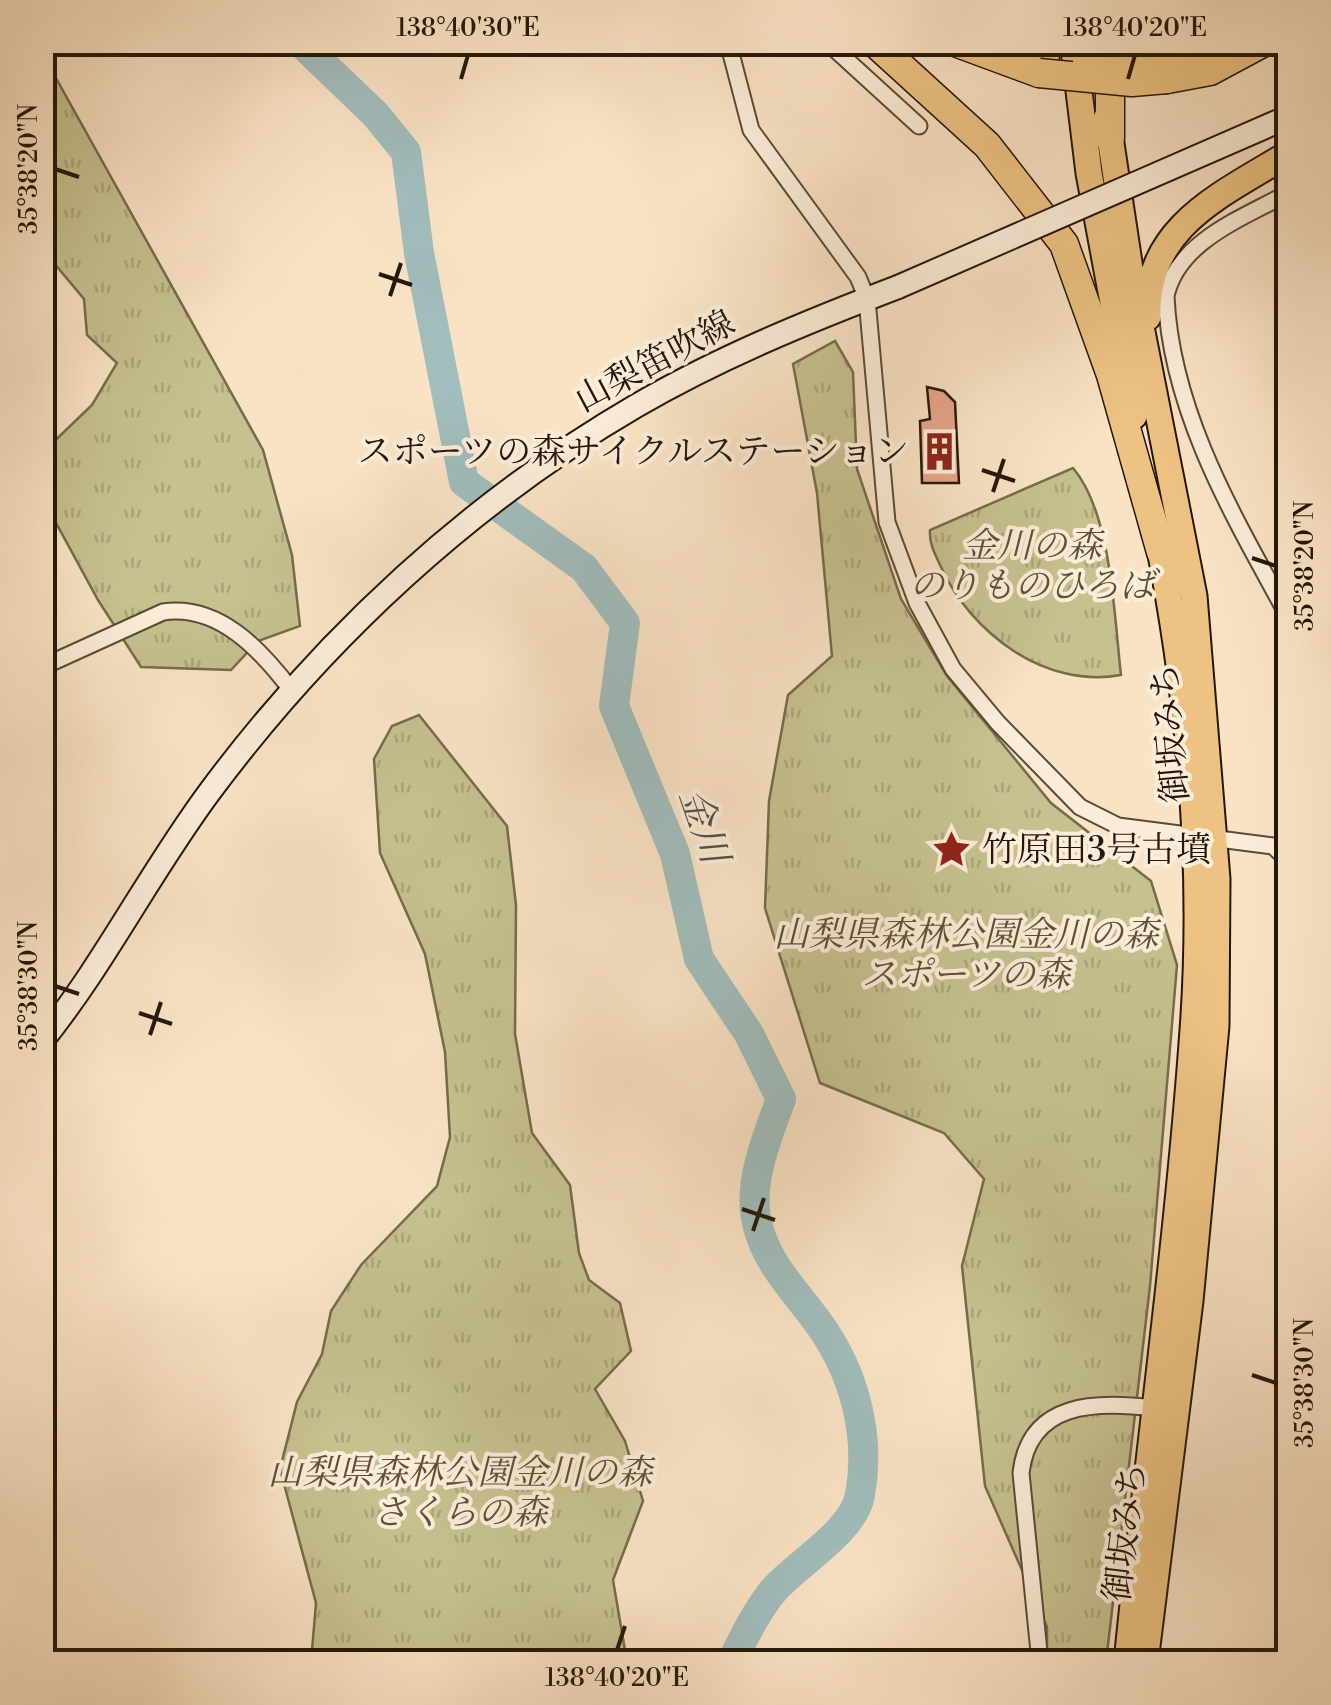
<svg xmlns="http://www.w3.org/2000/svg" width="1331" height="1705" font-family="'Libre Bodoni','Noto Serif JP',serif">
	<defs>
		<pattern id="park-tufts" width="24" height="20" patternUnits="userSpaceOnUse" patternTransform="scale(2.5)"><rect width="24" height="20" fill="#c6c18f"/><path d="M3 7l-1-3M5 7V3M7 7l1-3M15 17l-1-3M17 17v-4M19 17l1-3" fill="none" stroke="#aaa57a"/></pattern>
	</defs>
	<rect width="100%" height="100%" fill="#fae3c5"/>
	<filter id="stains"><feTurbulence type="fractalNoise" baseFrequency=".002" numOctaves="4"/><feColorMatrix values="0 0 0 0 .2 0 0 0 0 .09 0 0 0 0 .02 0 0 0 .5 -.17"/></filter>
	<radialGradient id="worn" r=".72"><stop offset=".6" stop-color="#630" stop-opacity="0"/><stop offset="1" stop-color="#630" stop-opacity=".3"/></radialGradient>
	<path fill="url(#park-tufts)" stroke="#756c4c" stroke-width="2.5" d="M 42,53 L 263,450 L 292,555 L 300,626 L 258,641 L 231,670 L 141,667 L 98,600 L 43,499 L 43,452 L 92,405 L 117,363 L 87,335 L 84,299 L 43,250 Z
		M 835,341 L 853,372 L 857,469 L 901,599 L 947,676 L 1051,803 L 1151,881 L 1177,965 L 1150,1286 L 1106,1662 L 1047,1662 L 1047,1627 L 985,1486 L 962,1266 L 984,1179 L 944,1133 L 820,1083 L 765,908 L 769,801 L 788,695 L 832,656 L 817,493 L 793,364 Z
		M 1073,468 C 1112,514 1114,616 1121,675 C 1045,689 971,633 941,567 C 935,554 929,544 930,530 Z
		M 419,715 L 507,826 L 516,905 L 515,1034 L 532,1133 L 570,1185 L 579,1253 L 589,1280 L 620,1303 L 631,1351 L 595,1389 L 625,1441 L 643,1501 L 613,1580 L 627,1662 L 311,1662 L 316,1603 L 280,1469 L 297,1402 L 322,1354 L 331,1311 L 361,1265 L 437,1186 L 450,1137 L 445,1052 L 425,954 L 380,853 L 374,759 L 392,726 Z"/>
	<g fill="none" stroke-linecap="round" stroke-linejoin="round">
		<path stroke="#a1bdbd" stroke-width="30" d="M 300,42 L 375,114 L 406,152 L 419,253 L 464,482 L 584,568 L 625,623 L 614,706 L 675,854 L 699,959 L 749,1034 L 781,1099 C 768,1135 749,1179 756,1218 C 764,1261 792,1287 817,1321 C 854,1371 871,1434 860,1495 C 853,1534 790,1567 769,1596 C 755,1615 742,1640 732,1662"/>
	</g>
	<path fill="#e7a58a" stroke="#241708" stroke-width="2.5" d="M 927,387 L 944,391 L 955,402 L 959,483 L 922,483 L 920,421 L 930,419 Z"/>
	<g fill="none" stroke-linecap="round" stroke-linejoin="round">
		<defs>
			<path id="minor" d="M 728,42 L 751,130 L 858,277 L 867,299 L 887,522 L 917,603 L 953,669 L 998,723 L 1080,807 L 1118,826 L 1273,846 L 1288,860
				M 827,42 L 919,126
				M 1288,193 C 1243,218 1178,241 1166,296 C 1171,412 1234,517 1288,616
				M 42,667 L 163,612 C 219,604 261,650 292,691
				M 1040,1662 L 1021,1473 C 1029,1402 1095,1401 1153,1408"/>
			<path id="secondary" d="M 42,1041 C 105,963 151,870 211,790 C 325,637 471,502 636,406 C 718,358 809,321 898,287"/>
			<path id="trunk" d="M 1073,42 L 1089,173 L 1134,416
				M 1107,117 L 1131,276 L 1194,596 L 1217,879 L 1216,1026 L 1190,1301 L 1145,1662
				M 1148,317 C 1144,227 1223,194 1288,154
				M 1127,1662 C 1148,1452 1178,1241 1193,1030 C 1205,866 1189,695 1157,534"/>
			<path id="motorway" d="M 874,42 L 987,145 L 1064,244 L 1111,375 L 1161,552
				M 955,42 L 1039,73
				M 1006,42 L 1045,55
				M 1168,59 L 1199,54 L 1224,42
				M 1167,79 L 1210,71 L 1264,42
				M 1110,138 L 1110,42"/>
		</defs>
		<use href="#minor" stroke="#5a4a37" stroke-width="19"/>
		<use href="#secondary" stroke="#241708" stroke-width="26"/>
		<use href="#trunk" stroke="#241708" stroke-width="29"/>
		<use href="#motorway" stroke="#241708" stroke-width="31"/>
		<use href="#minor" stroke="#fcedd9" stroke-width="15"/>
		<use href="#secondary" stroke="#fcedd9" stroke-width="22"/>
		<use href="#trunk" stroke="#edc282" stroke-width="25"/>
		<use href="#motorway" stroke="#edc282" stroke-width="28"/>
		<defs>
			<path id="secondary-bridge" d="M 898,287 L 1288,117"/>
			<path id="motorway-bridge" d="M 1087,60 L 1162,60
				M 1039,73 L 1132,82 L 1167,79"/>
		</defs>
		<use href="#secondary-bridge" stroke="#241708" stroke-width="26" stroke-linecap="butt"/>
		<use href="#motorway-bridge" stroke="#241708" stroke-width="31" stroke-linecap="butt"/>
		<use href="#secondary-bridge" stroke="#fcedd9" stroke-width="22"/>
		<use href="#motorway-bridge" stroke="#edc282" stroke-width="28"/>
	</g>
	<path fill="none" stroke="#241708" stroke-width="4" d="M 461,79 L 468,55M 1128,79 L 1135,55M 55,169 L 79,177M 379,274 L 412,285M 390,296 L 401,263M 982,470 L 1015,481M 993,492 L 1004,459M 1252,558 L 1276,566M 55,986 L 79,994M 139,1013 L 172,1024M 150,1035 L 161,1002M 742,1209 L 775,1220M 753,1231 L 764,1198M 1252,1375 L 1276,1383M 617,1650 L 625,1626"/>
	<defs>
		<symbol id="building-bare" viewBox="-9 -9 18 18"><path d="M-4-6H4V6H1V3H-1V6H-4ZM-2.5-4.3h1.7v1.8h-1.7ZM.8-4.3h1.7v1.8H.8ZM-2.5-1h1.7V.8h-1.7ZM.8-1h1.7V.8H.8Z" fill="#8f2418" stroke="#fcedd9" stroke-width="2.5" paint-order="stroke"/></symbol>
		<symbol id="sight-bare" viewBox="-9 -9 18 18"><path d="M0-6L1.8-2.2L6-1.7L2.9 1.2L3.7 5.4L0 3.3L-3.7 5.4L-2.9 1.2L-6-1.7L-1.8-2.2Z" fill="#8f2418" stroke="#fcedd9" stroke-width="2.5" paint-order="stroke"/></symbol>
	</defs>
	<g fill-rule="evenodd">
		<use href="#building-bare" x="912" y="424" width="55" height="55"/>
		<use href="#sight-bare" x="924" y="822" width="55" height="55"/>
	</g>
	<g text-anchor="middle" dominant-baseline="central" stroke-width="8" stroke-linejoin="round" paint-order="stroke">
		<g font-size="35" fill="#241708" stroke="#fcedd9">
			<text transform="translate(655 362) rotate(-28)">山梨笛吹線</text>
			<text transform="translate(1171 733) rotate(-95)">御坂みち</text>
			<text transform="translate(1126 1532) rotate(-83)">御坂みち</text>
		</g>
		<g font-size="35" fill="#241708" stroke="#fcedd9" text-anchor="end">
			<text x="909" y="452">スポーツの森サイクルステーション</text>
			<text x="982" y="850" text-anchor="start">竹原田3号古墳</text>
		</g>
		<g font-size="35" font-style="italic" fill="#5d5237" stroke="#fcedd9">
			<text x="1032" y="546">金川の森<tspan x="1032" dy="40">のりものひろば</tspan></text>
			<text x="966" y="935">山梨県森林公園金川の森<tspan x="966" dy="40">スポーツの森</tspan></text>
			<text x="460" y="1473">山梨県森林公園金川の森<tspan x="460" dy="40">さくらの森</tspan></text>
		</g>
		<g font-size="38" font-style="italic" fill="#505147" stroke="#fcedd9">
			<text transform="translate(703 826) rotate(71)">金川</text>
		</g>
	</g>
	<rect width="1331" height="1705" fill="none" stroke="#fae3c5" stroke-width="110"/>
	<rect x="55" y="55" width="1221" height="1595" fill="none" stroke="#241708" stroke-width="4"/>
	<g font-size="25" text-anchor="middle" fill="#241708">
		<text x="468" y="36">138°40'30"E</text>
		<text x="1135" y="36">138°40'20"E</text>
		<text transform="translate(28 169) rotate(-90)" y="9">35°38'20"N</text>
		<text transform="translate(1304 566) rotate(-90)" y="9">35°38'20"N</text>
		<text transform="translate(28 986) rotate(-90)" y="9">35°38'30"N</text>
		<text transform="translate(1304 1383) rotate(-90)" y="9">35°38'30"N</text>
		<text x="617" y="1686">138°40'20"E</text>
	</g>
	<rect width="100%" height="100%" filter="url(#stains)"/>
	<rect width="100%" height="100%" fill="url(#worn)"/>
</svg>
